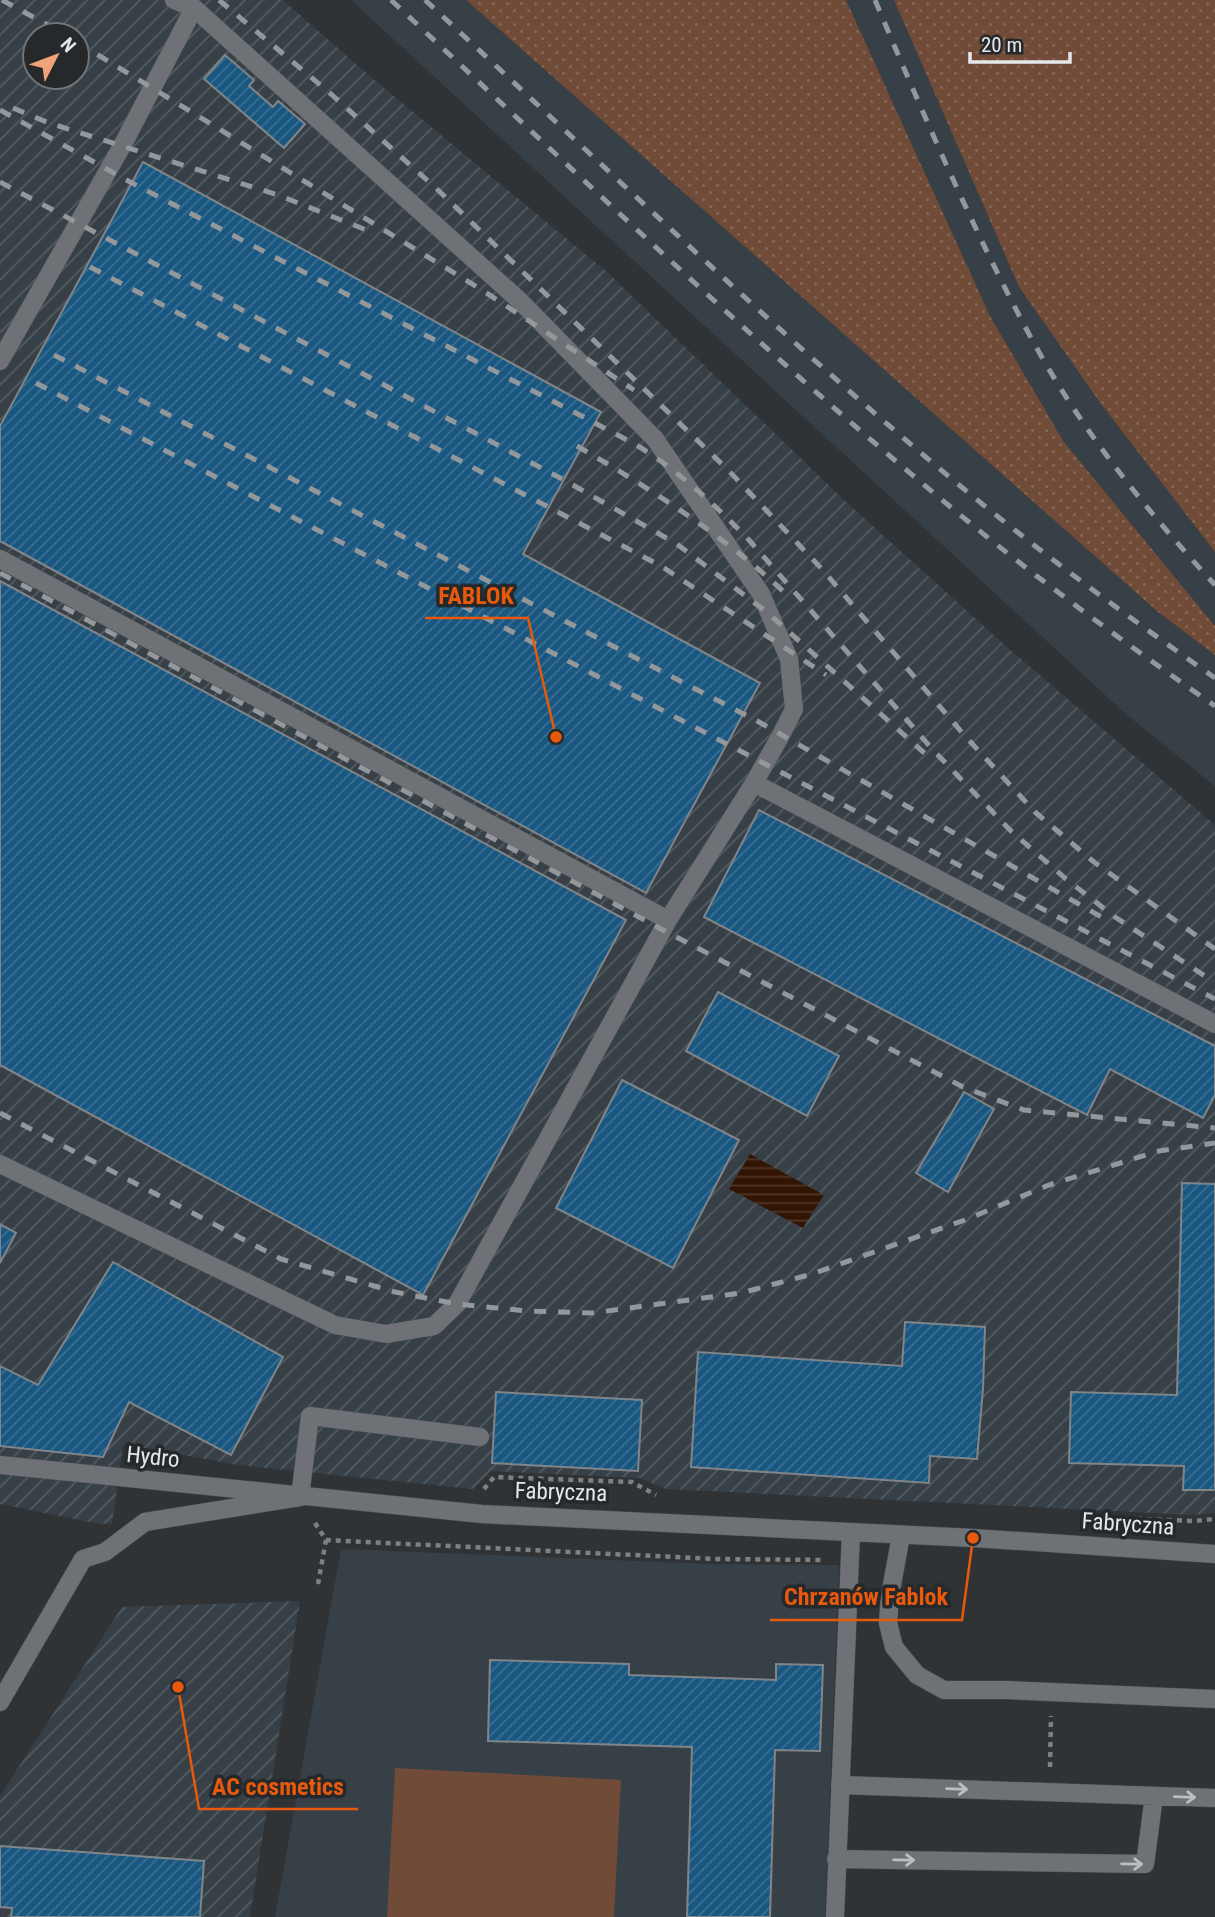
<svg xmlns="http://www.w3.org/2000/svg" width="1215" height="1917" font-family="'Roboto Condensed',sans-serif">
	<defs>
		<pattern id="industrial-furrows" width="10" height="10" patternUnits="userSpaceOnUse" patternTransform="scale(1.75)"><rect width="10" height="10" fill="#374047"/><path d="M-1 1l2-2M0 10L10 0M9 11l2-2" fill="none" stroke="#545c62"/></pattern>
		<pattern id="grass-dots" width="8" height="8" patternUnits="userSpaceOnUse" patternTransform="scale(1.75)"><rect width="8" height="8" fill="#704b38"/><path d="M2 2h.1M6 6h.1" fill="none" stroke="#846555" stroke-width="1.8" stroke-linecap="round"/></pattern>
		<pattern id="water-rules" width="6" height="5" patternUnits="userSpaceOnUse" patternTransform="scale(1.75)"><rect width="6" height="5" fill="#321403"/><path d="M0 2.5h6" fill="none" stroke="#503628"/></pattern>
		<pattern id="building-hatch" width="6" height="6" patternUnits="userSpaceOnUse" patternTransform="scale(1.75)"><rect width="6" height="6" fill="#195781"/><path d="M-1 1l2-2M0 6l6-6M5 7l2-2" fill="none" stroke="#3a6f93"/></pattern>
	</defs>
	<rect width="100%" height="100%" fill="#2f3336"/>
	<path fill="#374047" d="M 351,0 L 466,0 L 1158,612 L 1215,655 L 1215,786 L 1127,715 Z
		M 846,0 L 894,0 L 1019,287 L 1101,404 L 1215,552 L 1215,626 L 1064,442 L 990,316 Z
		M 341,1549 L 710,1564 L 839,1565 L 825,1917 L 275,1917 Z"/>
	<path fill="url(#industrial-furrows)" fill-rule="evenodd" d="M 0,0 L 283,0 L 372,78 L 607,272 L 843,499 L 1008,648 L 1215,825 L 1215,1513 L 1193,1515 L 666,1489 L 640,1478 L 491,1471 L 473,1489 L 238,1465 L 123,1444 L 112,1524 L 94,1523 L 0,1504 ZM 35,35 L 77,35 L 77,77 L 35,77 Z
		M 300,1601 L 250,1917 L 0,1917 L 0,1796 L 122,1607 Z"/>
	<path fill="url(#grass-dots)" d="M 466,0 L 846,0 L 990,316 L 1064,442 L 1215,626 L 1215,655 L 1158,612 Z
		M 894,0 L 1215,0 L 1215,552 L 1101,404 L 1019,287 Z"/>
	<path fill="#704b38" d="M 395,1768 L 621,1780 L 614,1917 L 387,1917 Z"/>
	<path fill="url(#water-rules)" d="M 750,1154 L 824,1195 L 803,1228 L 729,1189 Z"/>
	<path fill="url(#building-hatch)" stroke="#808589" stroke-width="2" d="M 225,55 L 254,80 L 249,86 L 273,107 L 278,101 L 305,124 L 284,148 L 204,79 Z
		M 143,162 L 601,412 L 523,554 L 760,683 L 646,893 L 0,541 L 0,426 Z
		M 0,581 L 626,920 L 423,1295 L 0,1065 Z
		M 759,810 L 1215,1046 L 1215,1095 L 1203,1118 L 1110,1069 L 1087,1115 L 704,917 Z
		M 718,992 L 839,1056 L 807,1116 L 686,1051 Z
		M 622,1080 L 739,1140 L 673,1268 L 556,1208 Z
		M 964,1092 L 994,1109 L 948,1192 L 916,1173 Z
		M 1182,1183 L 1215,1184 L 1215,1490 L 1183,1490 L 1184,1466 L 1069,1463 L 1071,1392 L 1177,1395 Z
		M 0,1224 L 16,1233 L 0,1263 Z
		M 113,1262 L 283,1357 L 231,1455 L 129,1402 L 103,1457 L 0,1446 L 0,1366 L 38,1385 Z
		M 905,1322 L 985,1327 L 983,1389 L 977,1459 L 930,1456 L 929,1483 L 691,1467 L 698,1352 L 902,1366 Z
		M 496,1392 L 642,1400 L 638,1471 L 492,1463 Z
		M 490,1660 L 629,1664 L 629,1675 L 776,1680 L 776,1664 L 823,1665 L 820,1751 L 775,1750 L 770,1917 L 687,1917 L 692,1747 L 488,1741 Z
		M 0,1846 L 204,1861 L 200,1917 L 11,1917 L 12,1908 L 0,1907 Z"/>
	<g fill="none" stroke-linecap="round" stroke-linejoin="round">
		<defs>
			<path id="lane" d="M 0,361 L 122,146 L 194,8
				M 0,559 L 668,920
				M 754,783 L 1215,1024
				M 0,1164 L 335,1325 L 386,1334 L 434,1326 L 457,1304 L 668,920 L 754,783 L 781,735 L 794,709 L 789,659 L 761,594 L 655,439 L 520,301 L 194,8 L 174,0
				M 901,1535 L 890,1596 L 888,1623 L 894,1647 L 917,1675 L 944,1690 L 1006,1690 L 1215,1699
				M 0,1702 L 83,1559 L 105,1552 L 145,1522 L 300,1497 L 310,1416 L 480,1437
				M 840,1785 L 1215,1798
				M 836,1859 L 1145,1864 L 1154,1796"/>
			<path id="street" d="M 0,1465 L 482,1514 L 973,1538 L 1215,1554
				M 835,1917 L 851,1532"/>
		</defs>
		<use href="#lane" stroke="#4d5053" stroke-width="19"/>
		<use href="#street" stroke="#4d5053" stroke-width="19"/>
		<path stroke="#7e8184" stroke-width="4.5" stroke-dasharray="5 5" stroke-linecap="butt" d="M 484,1489 L 494,1477 L 632,1482 L 656,1495
			M 1087,1517 L 1194,1521 L 1215,1519
			M 315,1523 L 326,1540 L 715,1559 L 825,1560
			M 318,1584 L 326,1540
			M 1050,1767 L 1051,1716"/>
		<use href="#lane" stroke="#6e7276" stroke-width="18"/>
		<use href="#street" stroke="#6e7276" stroke-width="18"/>
		<path stroke="#94989a" stroke-width="5" stroke-dasharray="12 12" stroke-linecap="butt" d="M 2,0 L 66,35
			M 219,0 L 331,94 L 439,191 L 727,469 L 821,568 L 965,736 L 1035,812 L 1094,862 L 1215,949
			M 391,0 C 576,172 758,348 953,509 C 1037,579 1125,643 1215,706
			M 425,0 C 605,166 781,338 970,494 C 1049,559 1131,619 1215,678
			M 875,0 C 912,88 950,176 992,262 C 1014,306 1035,348 1061,389 C 1105,459 1159,524 1215,585
			M 77,42 L 482,290 L 634,390
			M 13,108 L 49,123 L 278,195 L 374,233
			M 0,110 L 132,183 L 595,423 C 609,431 624,438 638,446 C 679,471 715,505 749,540 L 934,751 L 1010,830 L 1066,879 L 1115,917 L 1208,978
			M 0,182 L 564,480 L 677,544 L 768,613 L 932,760
			M 90,267 L 661,566 L 826,675
			M 54,355 L 759,722 L 1105,919
			M 36,383 L 1215,999
			M 577,446 C 651,489 725,536 787,595
			M 0,573 L 663,930 L 963,1087 L 1024,1110 L 1215,1128
			M 0,1113 L 281,1259 L 395,1292 L 457,1304 L 527,1311 L 592,1313 L 741,1293 L 812,1274 L 965,1220 L 1049,1185 L 1159,1151 L 1215,1143"/>
	</g>
	<defs><path id="oneway-shaft" d="M-6 0H5M1.5-3L5.5 0L1.5 3" fill="none" stroke-width="1.6" stroke-linecap="round" stroke-linejoin="round" transform="scale(1.75)"/></defs>
	<g stroke="#bbbfc1">
		<use href="#oneway-shaft" transform="translate(957 1789) rotate(2)"/>
		<use href="#oneway-shaft" transform="translate(1185 1797) rotate(2)"/>
		<use href="#oneway-shaft" transform="translate(904 1860) rotate(1)"/>
		<use href="#oneway-shaft" transform="translate(1132 1864) rotate(1)"/>
	</g>
	<g text-anchor="middle" dominant-baseline="central" stroke-width="7" stroke-linejoin="round" paint-order="stroke">
		<g font-size="23" fill="#e5e8ea" stroke="#25292c">
			<text transform="translate(153 1457) rotate(6)">Hydro</text>
			<text transform="translate(561 1492) rotate(2)">Fabryczna</text>
			<text transform="translate(1128 1524) rotate(4)">Fabryczna</text>
		</g>
	</g>
	<path fill="none" stroke="#e8590c" stroke-width="2.5" d="M556 737L528 618H425M973 1538L962 1620H770M178 1687L199 1809H358"/>
	<g fill="#e8590c" stroke="#25292c" stroke-width="2.5">
		<circle cx="556" cy="737" r="7"/>
		<circle cx="973" cy="1538" r="7"/>
		<circle cx="178" cy="1687" r="7"/>
	</g>
	<g font-size="24" text-anchor="middle" font-weight="bold" fill="#e8590c" stroke="#25292c" stroke-width="7" stroke-linejoin="round" paint-order="stroke">
		<text x="476" y="604">FABLOK</text>
		<text x="866" y="1605">Chrzanów Fablok</text>
		<text x="278" y="1795">AC cosmetics</text>
	</g>
	<g transform="translate(56 56) rotate(48)"><circle r="33" fill="#25292c" stroke="#727578" stroke-width="2"/>
	<path d="M0-5L12 26L0 18L-12 26Z" fill="#f0a279"/>
	<text y="-10" font-size="19" font-weight="bold" text-anchor="middle" fill="#e5e8ea">N</text>
	</g>
	<path d="M970 52v10h100v-10" fill="none" stroke="#e5e8ea" stroke-width="3.5"/>
	<text x="981" y="52" font-size="21" fill="#e5e8ea" stroke="#25292c" stroke-width="5" paint-order="stroke">20 m</text>
</svg>
